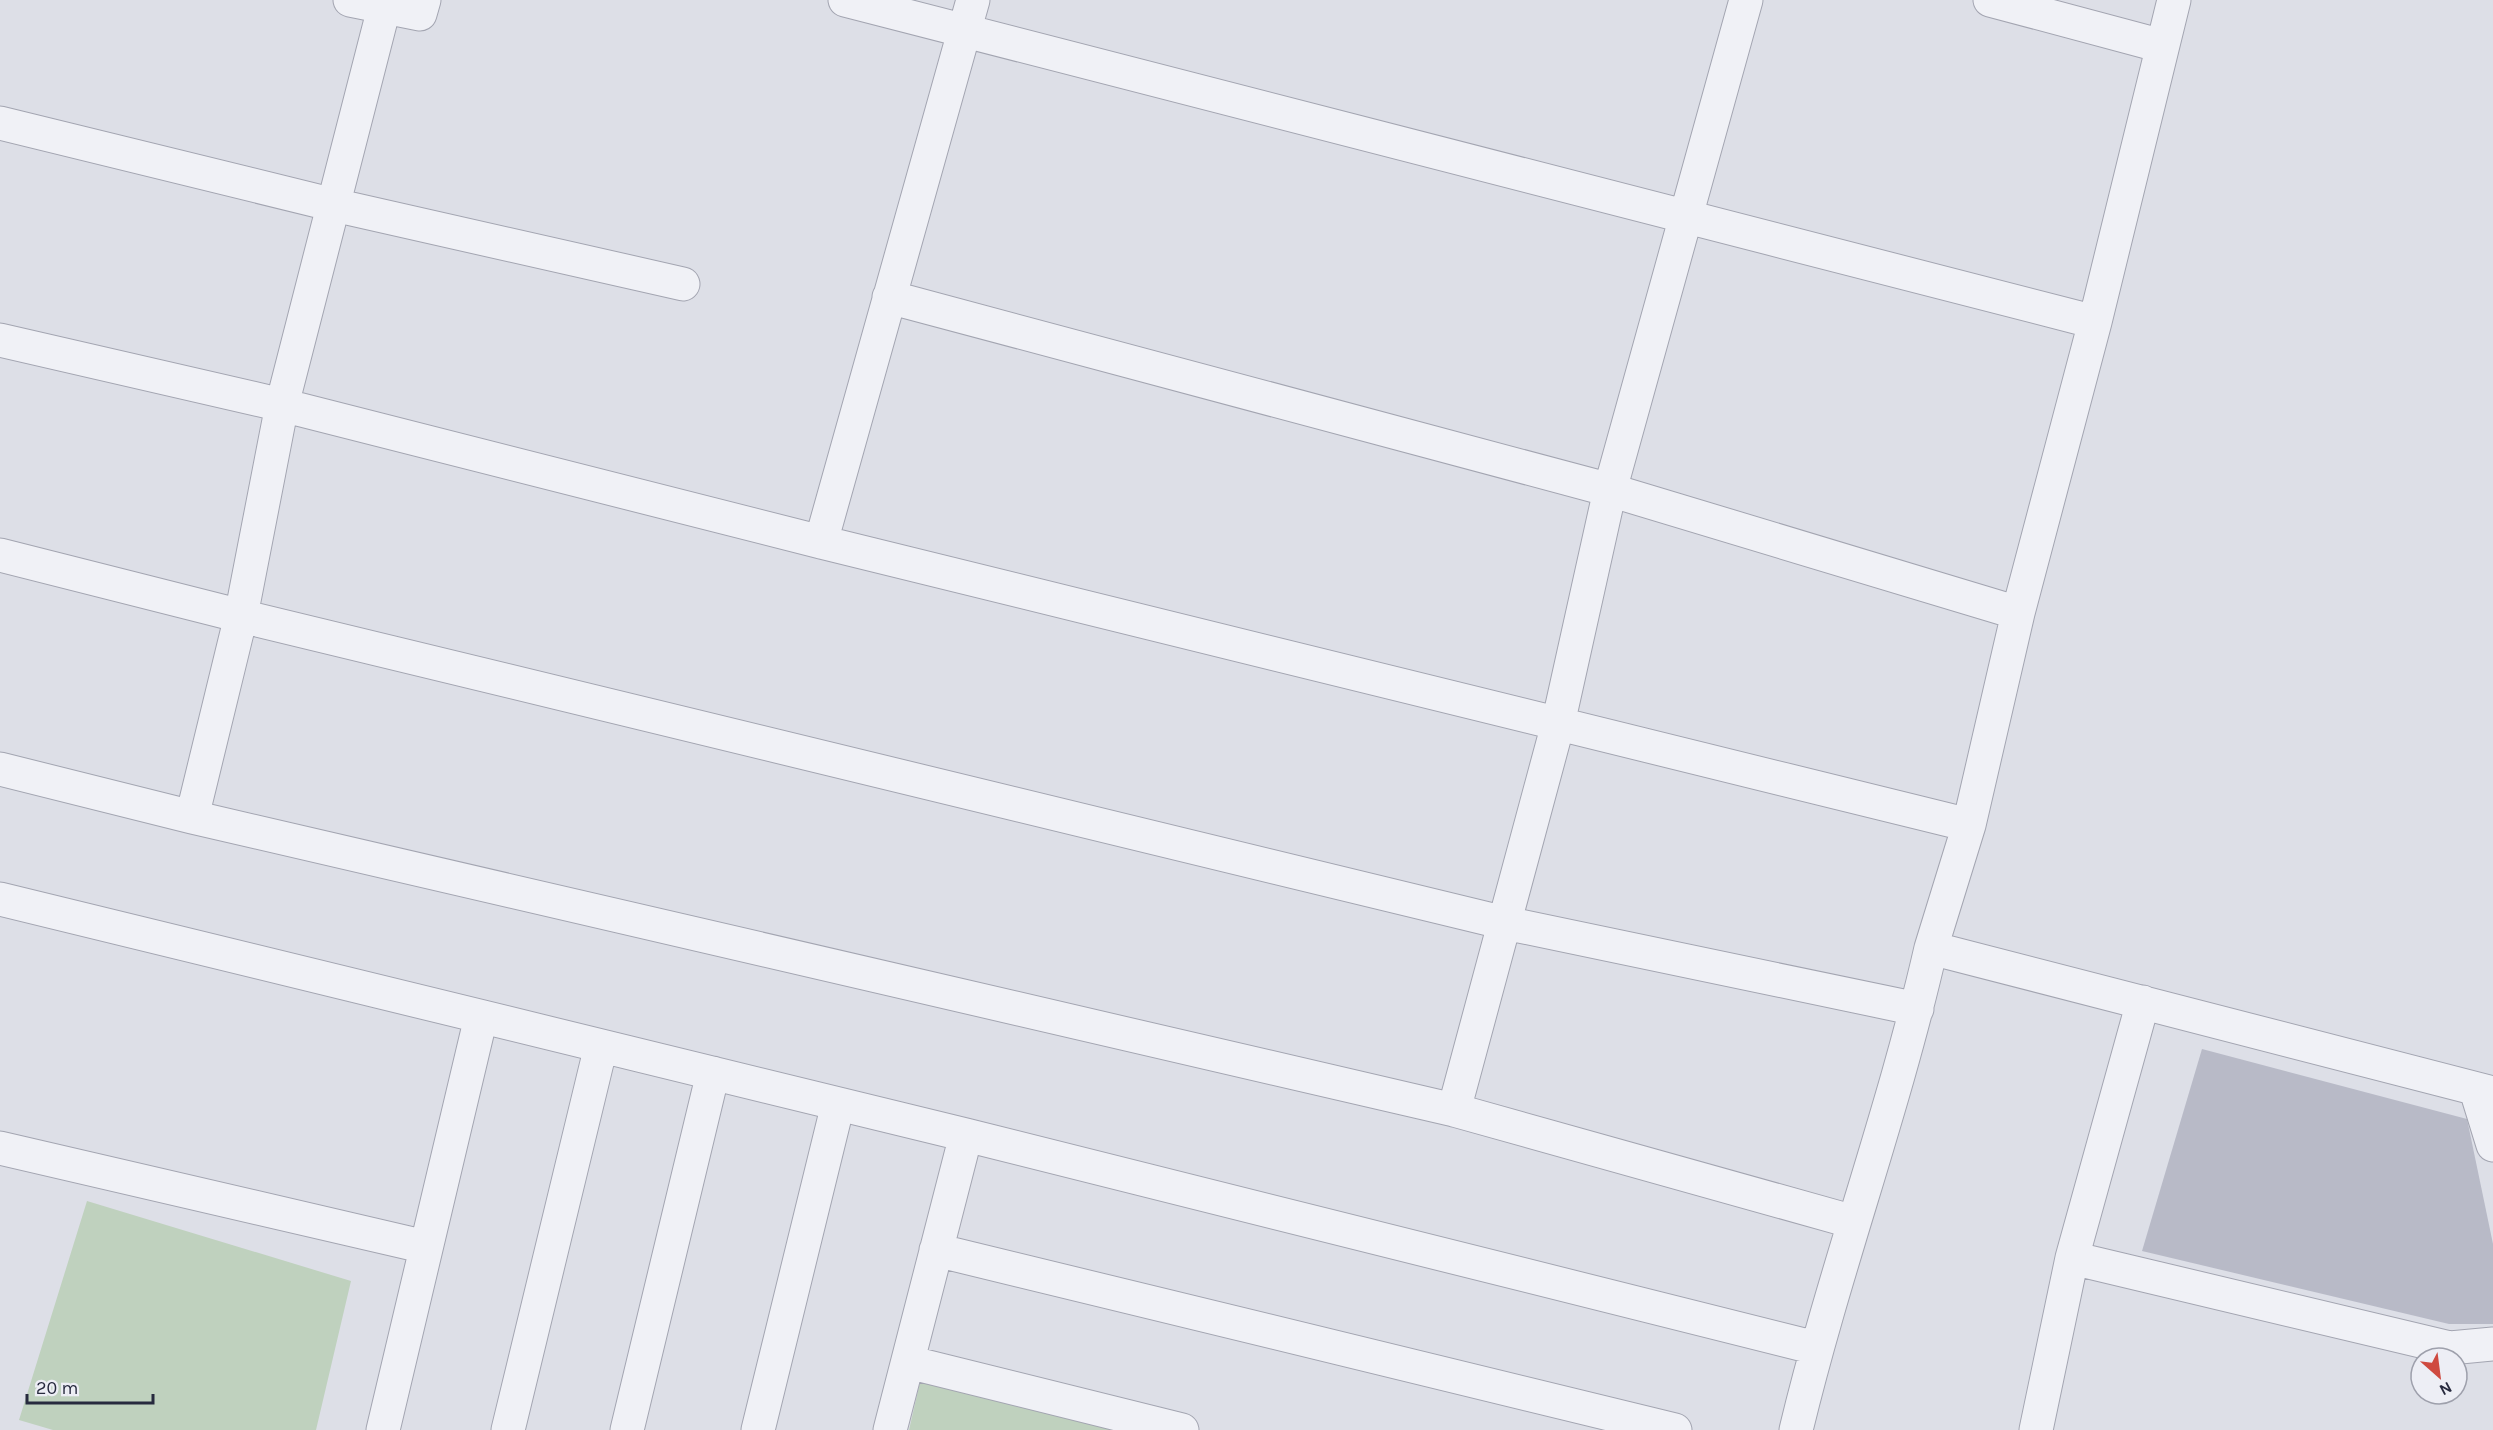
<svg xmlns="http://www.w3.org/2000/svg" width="2493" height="1430" font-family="Karla,sans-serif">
	<rect width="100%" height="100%" fill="#dddfe7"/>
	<path fill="#bfd1be" d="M 87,1201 L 351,1281 L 316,1430 L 53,1430 L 19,1420 Z
		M 920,1382 L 1133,1430 L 909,1430 Z"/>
	<path fill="#b8bac7" d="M 2202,1049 L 2467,1119 L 2493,1244 L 2493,1324 L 2449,1324 L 2142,1251 Z"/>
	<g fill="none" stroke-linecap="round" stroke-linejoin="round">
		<defs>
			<path id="minor" d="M 350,0 L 420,14 L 424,0
				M 845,0 L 2095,322
				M 1990,0 L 2162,46
				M 0,123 L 334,205 L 683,284
				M 889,297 L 1610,490 L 2018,613
				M 0,340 L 282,405 L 821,542 L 1969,825
				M 821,542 L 973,0
				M 0,555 L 241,616 L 1505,923 L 1917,1009
				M 0,769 L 192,817 L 1454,1110 L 1854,1222
				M 192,817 L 241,616 L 282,405 L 384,8
				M 0,899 L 966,1135 L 1816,1348
				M 1931,948 L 1969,825 L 2018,613 L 2095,322 L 2174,0
				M 2476,1090 L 2493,1145
				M 1454,1110 L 1558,724 L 1610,490 L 1746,0
				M 0,1148 L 426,1247
				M 936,1250 L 1675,1430
				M 2072,1258 L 2450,1348 L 2493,1344
				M 908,1362 L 1182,1430
				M 383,1430 L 481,1017
				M 508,1430 L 601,1046
				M 627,1430 L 713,1073
				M 758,1430 L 838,1104
				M 890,1430 L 966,1135
				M 1796,1430 C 1835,1268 1894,1111 1931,948 L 2493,1093
				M 2036,1430 L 2072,1258 L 2143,1002"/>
		</defs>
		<use href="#minor" stroke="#a3a5b1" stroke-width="35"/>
		<use href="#minor" stroke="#f0f1f6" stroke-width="33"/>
	</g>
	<g transform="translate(2439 1376) rotate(152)"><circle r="28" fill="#edeef5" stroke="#9ea0ac" stroke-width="1.5"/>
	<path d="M0-4.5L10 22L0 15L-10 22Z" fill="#cf4a40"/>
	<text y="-9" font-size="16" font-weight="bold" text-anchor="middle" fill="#272a3e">N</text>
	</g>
	<path d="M27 1394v9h126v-9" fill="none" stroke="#272a3e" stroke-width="3"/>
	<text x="36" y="1394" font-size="18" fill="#272a3e" stroke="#edeef5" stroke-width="4.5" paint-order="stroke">20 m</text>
</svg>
